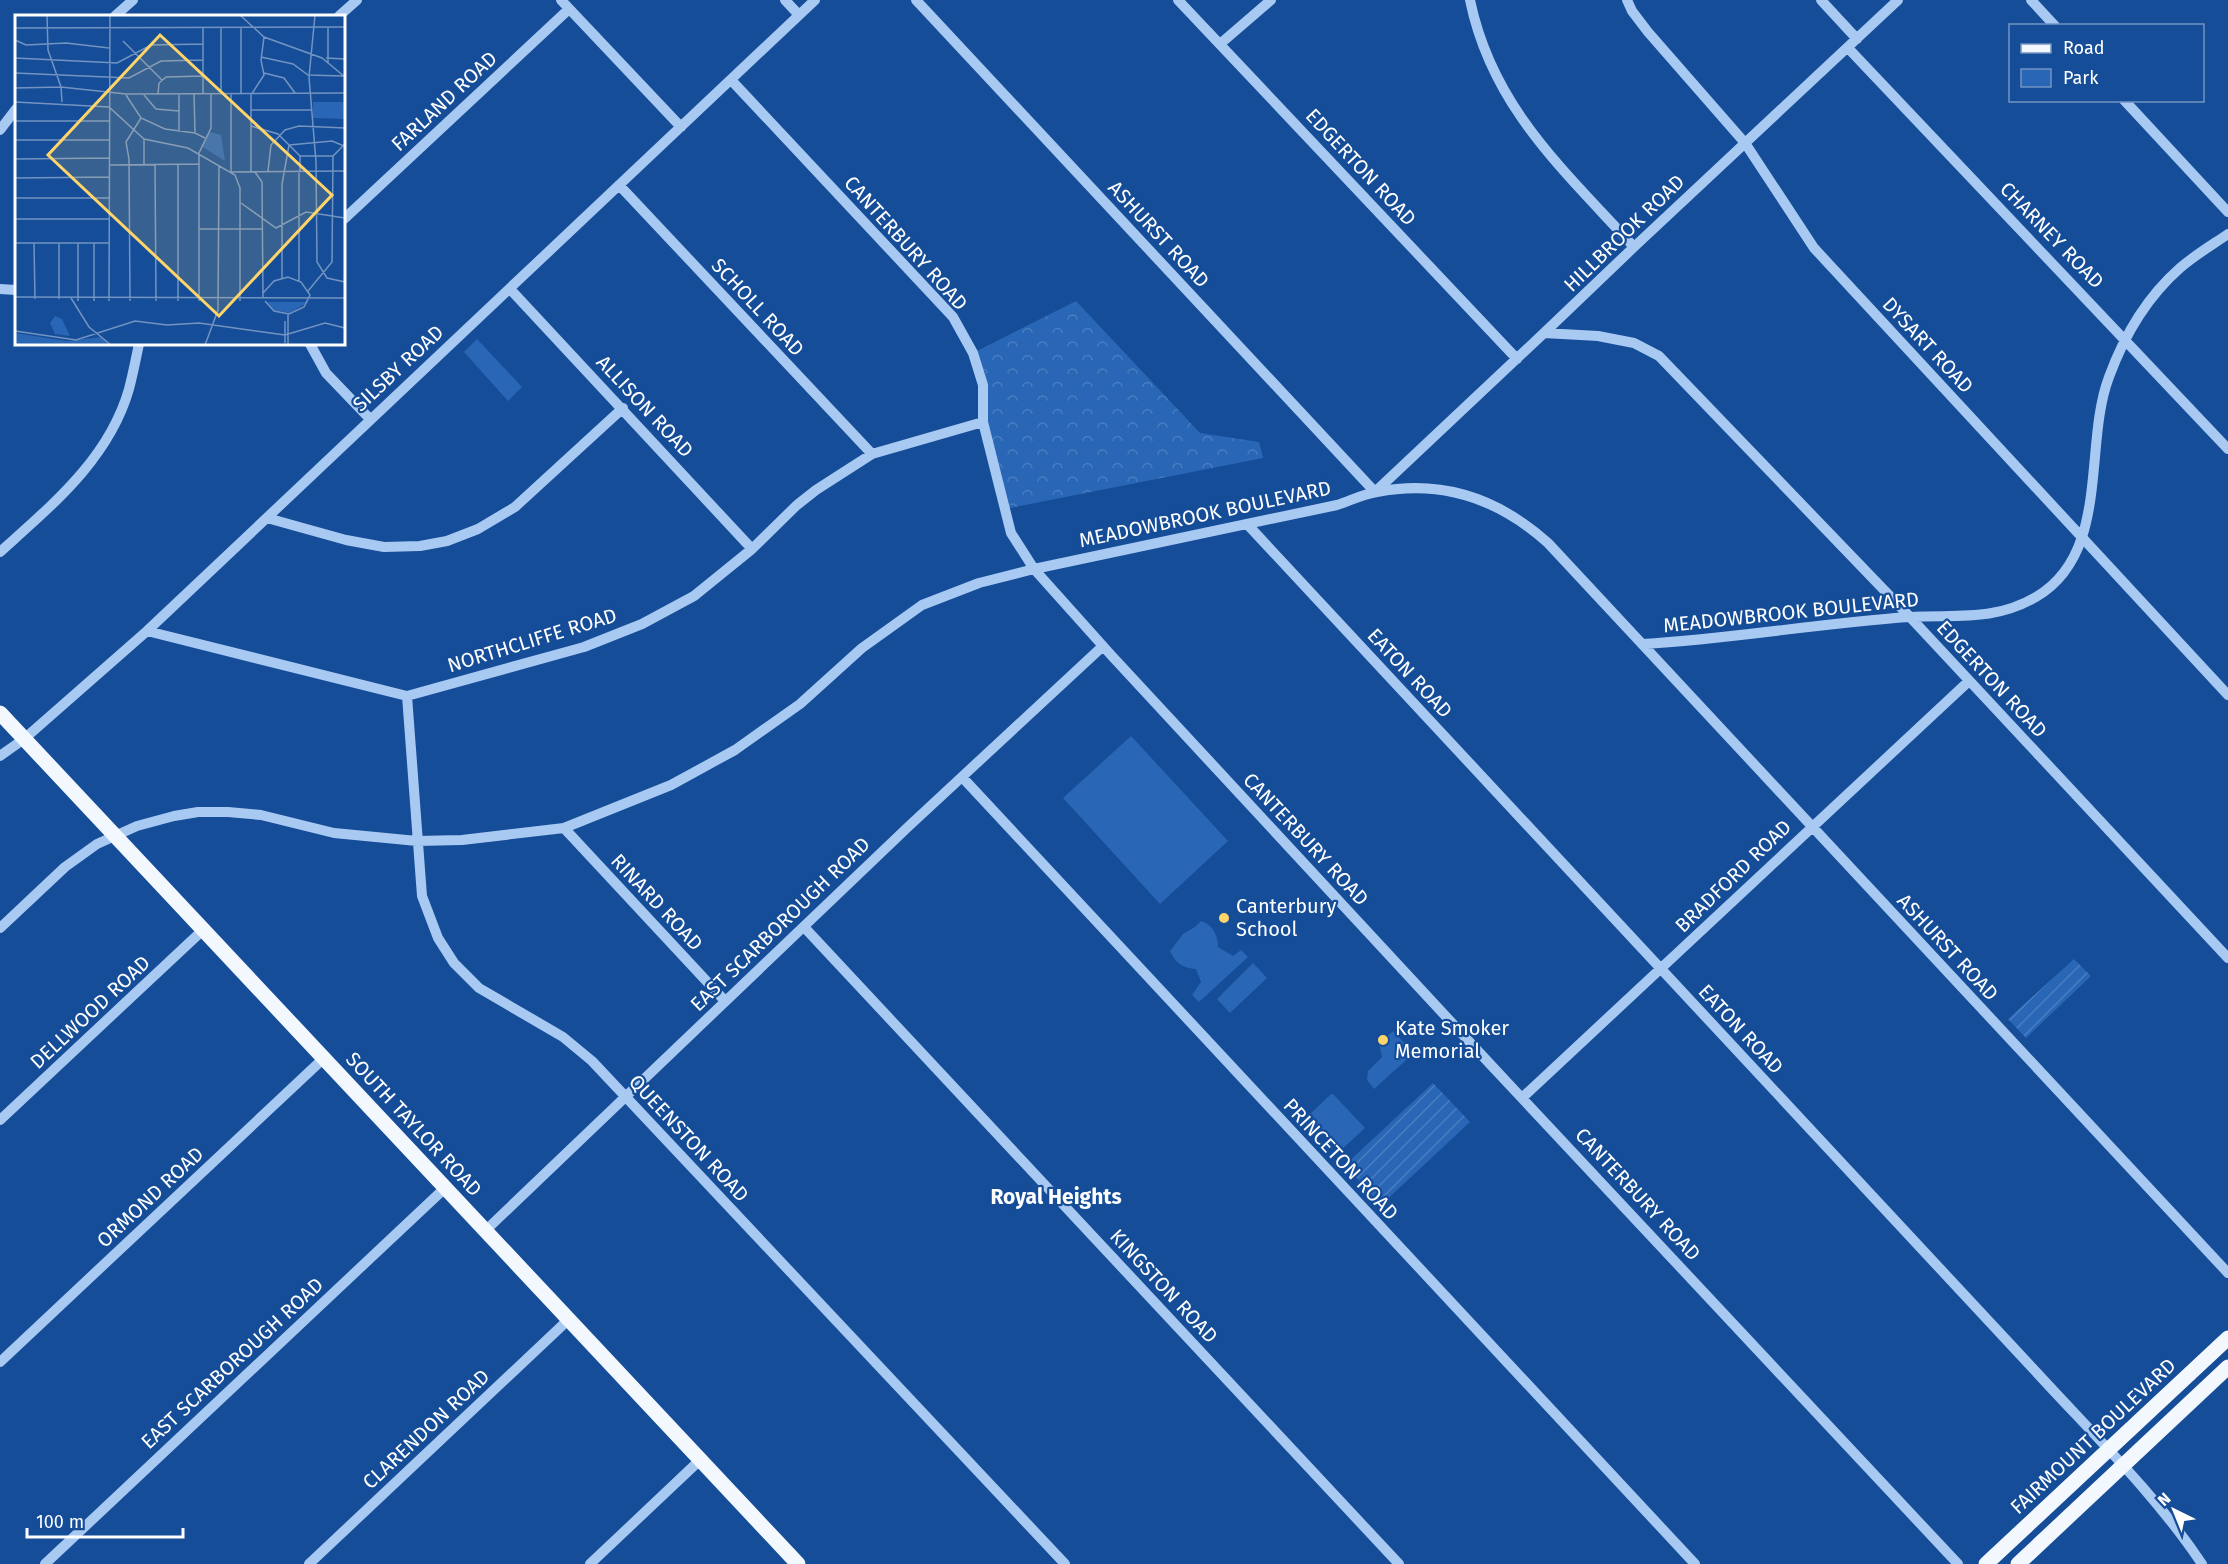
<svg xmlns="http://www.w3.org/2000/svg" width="2228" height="1564" font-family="'Fira Sans',sans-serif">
	<defs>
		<pattern id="forest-crowns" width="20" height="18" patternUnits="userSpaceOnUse" patternTransform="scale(1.5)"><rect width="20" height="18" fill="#2966b6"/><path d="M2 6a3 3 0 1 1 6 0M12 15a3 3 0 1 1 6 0" fill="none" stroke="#497dc1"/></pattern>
		<pattern id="garden-furrows" width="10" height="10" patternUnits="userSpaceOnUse" patternTransform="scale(1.5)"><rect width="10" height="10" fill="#2966b6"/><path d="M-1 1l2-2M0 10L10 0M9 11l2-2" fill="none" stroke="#497dc1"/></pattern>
	</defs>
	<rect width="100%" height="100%" fill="#154d98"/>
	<path fill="url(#forest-crowns)" d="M 1076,301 L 1200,433 L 1259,442 L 1263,458 L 1005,509 L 973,353 Z"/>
	<path fill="#2966b6" d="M 477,339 L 522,387 L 508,401 L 464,352 Z
		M 1131,736 L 1228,841 L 1160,904 L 1063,798 Z
		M 1201,921 C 1213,925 1218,935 1218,947 L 1233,956 L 1241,950 L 1248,957 L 1199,1002 L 1192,995 L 1201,982 L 1196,969 C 1183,968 1175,963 1170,951 L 1183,934 L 1195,927 Z
		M 1253,963 L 1267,978 L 1230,1013 L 1217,999 Z
		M 1393,1031 L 1414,1053 L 1374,1089 L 1367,1080 L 1368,1071 L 1382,1057 L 1379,1043 Z
		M 1333,1094 L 1365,1128 L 1341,1150 L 1309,1115 L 1330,1095 Z"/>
	<path fill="url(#garden-furrows)" d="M 2074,959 L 2091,976 L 2026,1038 L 2008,1019 Z
		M 1433,1083 L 1470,1122 L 1381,1205 L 1345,1165 Z"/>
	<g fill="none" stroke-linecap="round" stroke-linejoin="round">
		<path stroke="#a8c9f2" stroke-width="10" d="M 561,0 L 681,127
			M 785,0 L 799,15
			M 916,0 L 1375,492
			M 1178,0 L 1517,359
			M 1470,0 C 1492,107 1563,169 1634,247
			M 1627,0 L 1632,11 L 1648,32 L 1745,143 L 1814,248 L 2228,695
			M 1821,0 L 1857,39
			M 2031,0 L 2055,26
			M 115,16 L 133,0
			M 339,16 L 357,0
			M 1220,44 L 1271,0
			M 1848,48 L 2228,449
			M 732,81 L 953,317 L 973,353 L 983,385 L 983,422 L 1011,533 L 1034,569 L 1111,655 L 1490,1064 L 1958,1564
			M 2124,100 L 2228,212
			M 0,130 L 16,109
			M 619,185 L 872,454
			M 344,219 L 569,9
			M 0,289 L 16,290
			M 510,289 L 752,549
			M 1544,333 L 1598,336 L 1634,343 L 1659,356 L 1910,617 L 2228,958
			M 310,344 L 326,373 L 370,419
			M 1375,492 L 1544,333 L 1634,247 L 1898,0
			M 267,518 L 346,540 L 384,547 L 420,546 L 447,541 L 478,529 L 515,507 L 623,408
			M 1247,524 L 2038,1374 C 2094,1435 2156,1495 2202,1564
			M 0,552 C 52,505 109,459 129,389 C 133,374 136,358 139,344
			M 147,631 L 407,696 L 584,647 L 642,624 L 694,596 L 752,549 L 797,505 L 816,490 L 872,454 L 983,422
			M 1643,644 C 1732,639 1820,623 1909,617 C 1955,614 1993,622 2036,597 C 2111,553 2083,445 2109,377 C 2124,336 2147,297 2180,268 C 2195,255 2212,245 2228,234
			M 407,696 L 422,896 L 438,938 L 454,963 L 479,988 L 563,1037 L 592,1061 L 1065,1564
			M 0,756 L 24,739 L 147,631 L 815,0
			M 962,777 L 1695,1564
			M 564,828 L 725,1001
			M 804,927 L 1399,1564
			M 0,928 L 65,867 L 97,844 L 137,826 L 174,816 L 198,812 L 228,812 L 261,815 L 334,833 L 417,841 L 462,840 L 564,828 L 671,785 L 735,750 L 800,704 L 862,648 L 922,605 L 979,583 L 1034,569 L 1337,505 C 1350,501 1363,494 1377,492 C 1443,479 1499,499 1548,543 L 2228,1273
			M 1523,1097 L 1969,681
			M 0,1120 L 204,929
			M 485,1231 L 909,826 L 1103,646
			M 0,1362 L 324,1058
			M 45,1564 L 445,1188
			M 309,1564 L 568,1320
			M 590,1564 L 700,1460"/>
		<path stroke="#f3f8ff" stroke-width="15" d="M 0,713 L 798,1564
			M 1986,1564 L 2228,1338
			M 2018,1564 L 2228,1367"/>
	</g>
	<g fill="#ffd569" stroke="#154d98" stroke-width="2">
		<circle cx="1224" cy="918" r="6"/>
		<circle cx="1383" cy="1040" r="6"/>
	</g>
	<g text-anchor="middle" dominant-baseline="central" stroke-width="4.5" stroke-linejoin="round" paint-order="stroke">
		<g font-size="20" fill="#fff" stroke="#154d98">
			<text transform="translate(444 101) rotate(-43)">FARLAND ROAD</text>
			<text transform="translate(1361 167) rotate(47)">EDGERTON ROAD</text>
			<text transform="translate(1624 233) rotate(-44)">HILLBROOK ROAD</text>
			<text transform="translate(1159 234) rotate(47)">ASHURST ROAD</text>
			<text transform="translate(2052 235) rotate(46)">CHARNEY ROAD</text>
			<text transform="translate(906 243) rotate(48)">CANTERBURY ROAD</text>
			<text transform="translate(758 307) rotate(47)">SCHOLL ROAD</text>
			<text transform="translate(1928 345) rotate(47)">DYSART ROAD</text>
			<text transform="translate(398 368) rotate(-43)">SILSBY ROAD</text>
			<text transform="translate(645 406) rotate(47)">ALLISON ROAD</text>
			<text transform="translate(1205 514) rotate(-12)">MEADOWBROOK BOULEVARD</text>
			<text transform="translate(1791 612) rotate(-6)">MEADOWBROOK BOULEVARD</text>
			<text transform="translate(532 640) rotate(-17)">NORTHCLIFFE ROAD</text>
			<text transform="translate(1410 673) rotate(47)">EATON ROAD</text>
			<text transform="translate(1992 679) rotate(47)">EDGERTON ROAD</text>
			<text transform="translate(1306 839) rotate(47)">CANTERBURY ROAD</text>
			<text transform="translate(1733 876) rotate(-44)">BRADFORD ROAD</text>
			<text transform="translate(657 902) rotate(47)">RINARD ROAD</text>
			<text transform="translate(780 924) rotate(-44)">EAST SCARBOROUGH ROAD</text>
			<text transform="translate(1948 947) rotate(47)">ASHURST ROAD</text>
			<text transform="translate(90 1012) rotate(-43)">DELLWOOD ROAD</text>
			<text transform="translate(1741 1029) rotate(47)">EATON ROAD</text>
			<text transform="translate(414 1124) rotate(47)">SOUTH TAYLOR ROAD</text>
			<text transform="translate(689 1138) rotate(47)">QUEENSTON ROAD</text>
			<text transform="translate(1341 1159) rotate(47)">PRINCETON ROAD</text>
			<text transform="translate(1638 1194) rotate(47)">CANTERBURY ROAD</text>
			<text transform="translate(150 1197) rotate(-43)">ORMOND ROAD</text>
			<text transform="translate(1164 1286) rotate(47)">KINGSTON ROAD</text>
			<text transform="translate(232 1363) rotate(-43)">EAST SCARBOROUGH ROAD</text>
			<text transform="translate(426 1429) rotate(-43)">CLARENDON ROAD</text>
			<text transform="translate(2093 1436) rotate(-43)">FAIRMOUNT BOULEVARD</text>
		</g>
		<g font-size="20" fill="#fff" stroke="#154d98" text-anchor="start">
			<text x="1236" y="906">Canterbury<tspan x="1236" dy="23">School</tspan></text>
			<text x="1395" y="1028">Kate Smoker<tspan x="1395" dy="23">Memorial</tspan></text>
		</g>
		<g font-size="21" font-weight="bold" fill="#fff" stroke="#154d98">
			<text x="1056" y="1197">Royal Heights</text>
		</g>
	</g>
	<g transform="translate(15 15)">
		<rect width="330" height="330" fill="#154d98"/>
		<path d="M 195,117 L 206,120 L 210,146 L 186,131 Z" fill="#2966b6"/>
		<path d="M 298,87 L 330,87 L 330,104 L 298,103 ZM 252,287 L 294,287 L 274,298 L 259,295 ZM 40,301 L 47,304 L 55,321 L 40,319 L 35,308 ZM 0,318 L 52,326 L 87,322 L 95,330 L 0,330 Z" fill="#2966b6"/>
		<path fill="none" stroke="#7394c1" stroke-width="1.5" d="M 32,0 L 33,35 L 46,72 L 47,87M 225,0 L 249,22 L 307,43 L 330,62M 300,0 L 294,62 L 301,147 L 302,247 L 312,263 L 330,267M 226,12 L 226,78M 313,12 L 313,47M 0,13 L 330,12M 188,13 L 188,79M 0,25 L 11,30 L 51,28 L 94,33M 108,26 L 147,65M 246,42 L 278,49 L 293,60 L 328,61M 0,43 L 102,48 L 136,30 L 188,29M 311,43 L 330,44M 0,58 L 114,63 L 146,46 L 188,45M 249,58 L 269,63 L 280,78M 0,73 L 46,72 L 111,79 L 330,78M 206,78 L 206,13M 216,78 L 216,157M 143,79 L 144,68 L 151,62 L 188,61M 164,79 L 164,116M 179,79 L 180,118M 111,80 L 126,103 L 150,114 L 180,118 L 190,123M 129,80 L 141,94 L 164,96M 0,87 L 94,92 L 129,124 L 173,133 L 220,160 L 225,173 L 225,286M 236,95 L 297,95M 0,106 L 94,106M 236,111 L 263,119 L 285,141 L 285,156M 0,125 L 94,125M 274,130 L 317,126 L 329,131M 285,141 L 318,141M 0,144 L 94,143M 129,149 L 129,124M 140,149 L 141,286M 95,150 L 184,149M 253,156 L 256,130 L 270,115 L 284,111 L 330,113M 284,156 L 284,266M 216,157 L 330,156M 236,157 L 236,80 L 249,60 L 246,45 L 249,22M 240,157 L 247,167 L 248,283M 0,163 L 94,162M 0,183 L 94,183M 226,188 L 261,213 L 291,197 L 330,203M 0,204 L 94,204M 184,214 L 248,214M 0,228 L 94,228M 19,228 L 20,284M 44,228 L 44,284M 63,228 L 63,286M 79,228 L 79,286M 267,263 L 267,169 L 274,130M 293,276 L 317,247 L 318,141 L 330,129M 248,278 L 259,266 L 273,262 L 286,267 L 295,280 L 289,292 L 274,299 L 259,296 L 250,286M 0,282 L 330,283M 56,283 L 74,312 L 96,330M 94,286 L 95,0M 115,286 L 114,144 L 111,127 L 126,103M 163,286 L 163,149M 184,286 L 184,138 L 196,113 L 196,79M 273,299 L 273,330M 270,306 L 270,328M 0,316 L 61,325 L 120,306 L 152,310 L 184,308 L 270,320 L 310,308 L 330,313M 190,330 L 203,295 L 204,151"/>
		<path fill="#ffd569" fill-opacity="0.15" stroke="#ffd569" stroke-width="3" d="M 145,20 L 317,180 L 204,301 L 33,140 Z"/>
		<rect width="330" height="330" fill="none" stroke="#fff" stroke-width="3"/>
	</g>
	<rect x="2009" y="24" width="195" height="78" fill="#154d98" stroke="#7394c1" stroke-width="1.5"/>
	<rect x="2021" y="44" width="30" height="9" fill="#f3f8ff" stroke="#7394c1" stroke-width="1.5"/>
	<text x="2063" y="54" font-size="18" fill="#ffffff">Road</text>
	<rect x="2021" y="69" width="30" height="18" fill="#2966b6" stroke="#7394c1" stroke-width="1.5"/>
	<text x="2063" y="84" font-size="18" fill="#ffffff">Park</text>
	<g transform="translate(2174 1510) rotate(317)" stroke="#154d98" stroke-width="4.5" paint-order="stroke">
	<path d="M0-4.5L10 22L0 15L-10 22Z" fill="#ffffff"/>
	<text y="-9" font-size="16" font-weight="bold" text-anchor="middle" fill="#ffffff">N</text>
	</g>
	<path d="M27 1528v9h156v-9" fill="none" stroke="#ffffff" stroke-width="3"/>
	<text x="36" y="1528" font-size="18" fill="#ffffff" stroke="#154d98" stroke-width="4.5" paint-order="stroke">100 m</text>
</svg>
